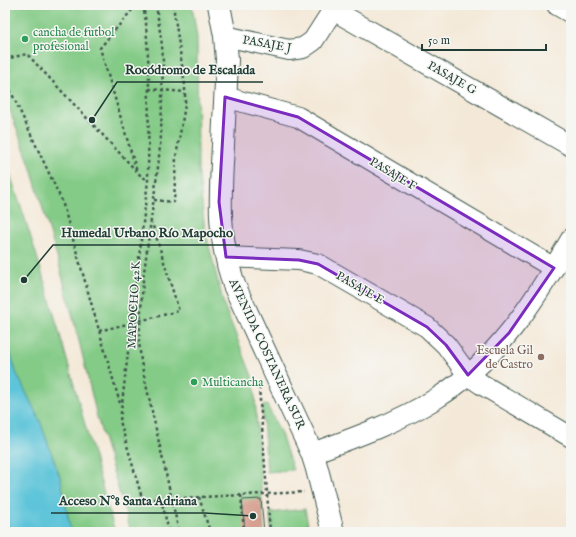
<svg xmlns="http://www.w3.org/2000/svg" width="576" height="537" font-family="'IM FELL English',serif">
	<rect width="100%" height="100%" fill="#f6f6f2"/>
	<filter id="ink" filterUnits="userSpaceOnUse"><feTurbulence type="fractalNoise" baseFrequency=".025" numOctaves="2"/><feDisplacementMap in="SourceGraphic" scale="8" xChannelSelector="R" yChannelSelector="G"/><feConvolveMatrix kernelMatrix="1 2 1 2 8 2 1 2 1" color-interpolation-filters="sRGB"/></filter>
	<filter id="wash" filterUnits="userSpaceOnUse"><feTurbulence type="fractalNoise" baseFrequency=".012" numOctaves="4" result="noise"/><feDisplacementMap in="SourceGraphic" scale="16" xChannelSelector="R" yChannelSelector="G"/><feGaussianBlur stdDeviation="0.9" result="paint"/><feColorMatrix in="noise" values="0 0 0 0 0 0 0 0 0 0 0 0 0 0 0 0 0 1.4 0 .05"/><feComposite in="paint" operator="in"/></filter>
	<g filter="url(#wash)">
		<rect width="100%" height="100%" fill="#f4e9d8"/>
		<path fill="#84cb87" stroke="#52845e" d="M 5,5 L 192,5 L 197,37 L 198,167 L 205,230 L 224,305 L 254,381 L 264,532 L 131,532 L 97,417 L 80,345 L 59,264 L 30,165 L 5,97 Z
			M 5,160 C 49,282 79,408 115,532 L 5,532 Z
			M 267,405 L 281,434 L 293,470 L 267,472 L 262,406 Z
			M 305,509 L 308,525 L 300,532 L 271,532 L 270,513 Z"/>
		<path fill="#5dc4d9" stroke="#3e8086" d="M 5,332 L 16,372 L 40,421 L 61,480 L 71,532 L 10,532 L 5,512 Z"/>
		<g id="blocks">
			<path fill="#d69f8f" d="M 261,499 L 264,532 L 245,532 L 242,500 Z"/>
		</g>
	</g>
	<g filter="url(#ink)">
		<use href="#blocks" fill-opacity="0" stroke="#3f574d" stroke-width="1"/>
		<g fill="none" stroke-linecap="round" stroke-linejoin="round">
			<defs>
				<path id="minor" d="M 557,5 L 571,13
					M 333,10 L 571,146
					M 225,36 L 289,50 L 303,48 L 313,41 L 336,5
					M 225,97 L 298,117 L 554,268
					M 226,257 L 299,260 L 318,264 L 427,327 L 446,345 L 468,375 L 481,384 L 571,437
					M 312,453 C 354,438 398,422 437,398 C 497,361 536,299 571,239"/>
				<path id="major" d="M 219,5 L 225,36 L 227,60 C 226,88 224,117 223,146 C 220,197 217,235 234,285 L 312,453 L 317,469 L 333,532"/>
			</defs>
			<use href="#minor" stroke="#3f574d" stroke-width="22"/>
			<use href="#major" stroke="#3f574d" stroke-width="24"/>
			<path stroke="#3f574d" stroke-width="2.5" stroke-dasharray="3 3" stroke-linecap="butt" d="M 136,5 L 100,48 L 137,172
				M 143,5 L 146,23 L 149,73 L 148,180 L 120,421 L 142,498 L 161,499 L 304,492
				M 156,5 L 162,45 L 163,62 L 161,136 L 158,167 L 143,280 L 139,341 L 141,362 L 179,532
				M 5,59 L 27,54 L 141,176 L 148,180
				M 5,79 L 62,201 L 121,407
				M 149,89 L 185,92
				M 154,200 L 174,202 L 176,157 L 185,105 L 185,85 L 173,5
				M 99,331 L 179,311 L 152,223
				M 259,387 L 270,532
				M 241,495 L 244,532
				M 199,497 L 210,532
				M 161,499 L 169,532"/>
			<use href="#minor" stroke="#fff" stroke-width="20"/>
			<use href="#major" stroke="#fff" stroke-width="22"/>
		</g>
	</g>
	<path fill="#7b2cbf" fill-opacity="0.2" stroke="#7b2cbf" stroke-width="3" stroke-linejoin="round" d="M 225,97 L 298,117 L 554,268 L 509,333 L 468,375 L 446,345 L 427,327 L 318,264 L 299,260 L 226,257 L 219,202 Z"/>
	<g fill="#2e9e5b" stroke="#f6f6f2" stroke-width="1.5">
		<circle cx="25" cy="39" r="4"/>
		<circle cx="194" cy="382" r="4"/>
	</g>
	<circle fill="#8d6e63" stroke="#f6f6f2" stroke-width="1.5" cx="541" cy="357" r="4"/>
	<g text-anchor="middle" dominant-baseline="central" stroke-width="3" stroke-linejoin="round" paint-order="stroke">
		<g font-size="12" fill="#27864d" stroke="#f6f6f2" text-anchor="start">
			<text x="33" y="32">cancha de futbol<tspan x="33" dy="14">profesional</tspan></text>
			<text x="202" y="382">Multicancha</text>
		</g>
		<g font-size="12" fill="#1f3d34" stroke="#f6f6f2">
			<text transform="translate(267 44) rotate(10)">PASAJE J</text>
			<text transform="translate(452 78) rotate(30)">PASAJE G</text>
			<text transform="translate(393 174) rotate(31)">PASAJE F</text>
			<text transform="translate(360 288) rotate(30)">PASAJE E</text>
			<text transform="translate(134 305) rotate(-87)">MAPOCHO 42K</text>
			<text transform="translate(267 354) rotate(65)">AVENIDA COSTANERA SUR</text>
		</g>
		<g font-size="12" fill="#785e54" stroke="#f6f6f2" text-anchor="end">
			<text x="533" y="350">Escuela Gil<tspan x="533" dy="14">de Castro</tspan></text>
		</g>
	</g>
	<path fill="none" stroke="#1f3d34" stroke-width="1.5" d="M92 120L117 82H263M24 280L53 245H240M253 516L205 513H51"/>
	<g fill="#1f3d34" stroke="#f6f6f2" stroke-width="1.5">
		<circle cx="92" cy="120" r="4"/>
		<circle cx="24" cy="280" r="4"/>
		<circle cx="253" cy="516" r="4"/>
	</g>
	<g font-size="13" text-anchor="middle" font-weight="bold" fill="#1f3d34" stroke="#f6f6f2" stroke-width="3" stroke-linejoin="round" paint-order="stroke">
		<text x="190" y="74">Rocódromo de Escalada</text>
		<text x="147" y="237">Humedal Urbano Río Mapocho</text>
		<text x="128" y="505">Acceso N°8 Santa Adriana</text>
	</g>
	<rect width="576" height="537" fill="none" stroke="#f6f6f2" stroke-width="20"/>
	<path d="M422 44v6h124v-6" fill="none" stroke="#1f3d34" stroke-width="2"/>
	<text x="428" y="44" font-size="12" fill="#1f3d34" stroke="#f6f6f2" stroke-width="3" paint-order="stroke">50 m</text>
</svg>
